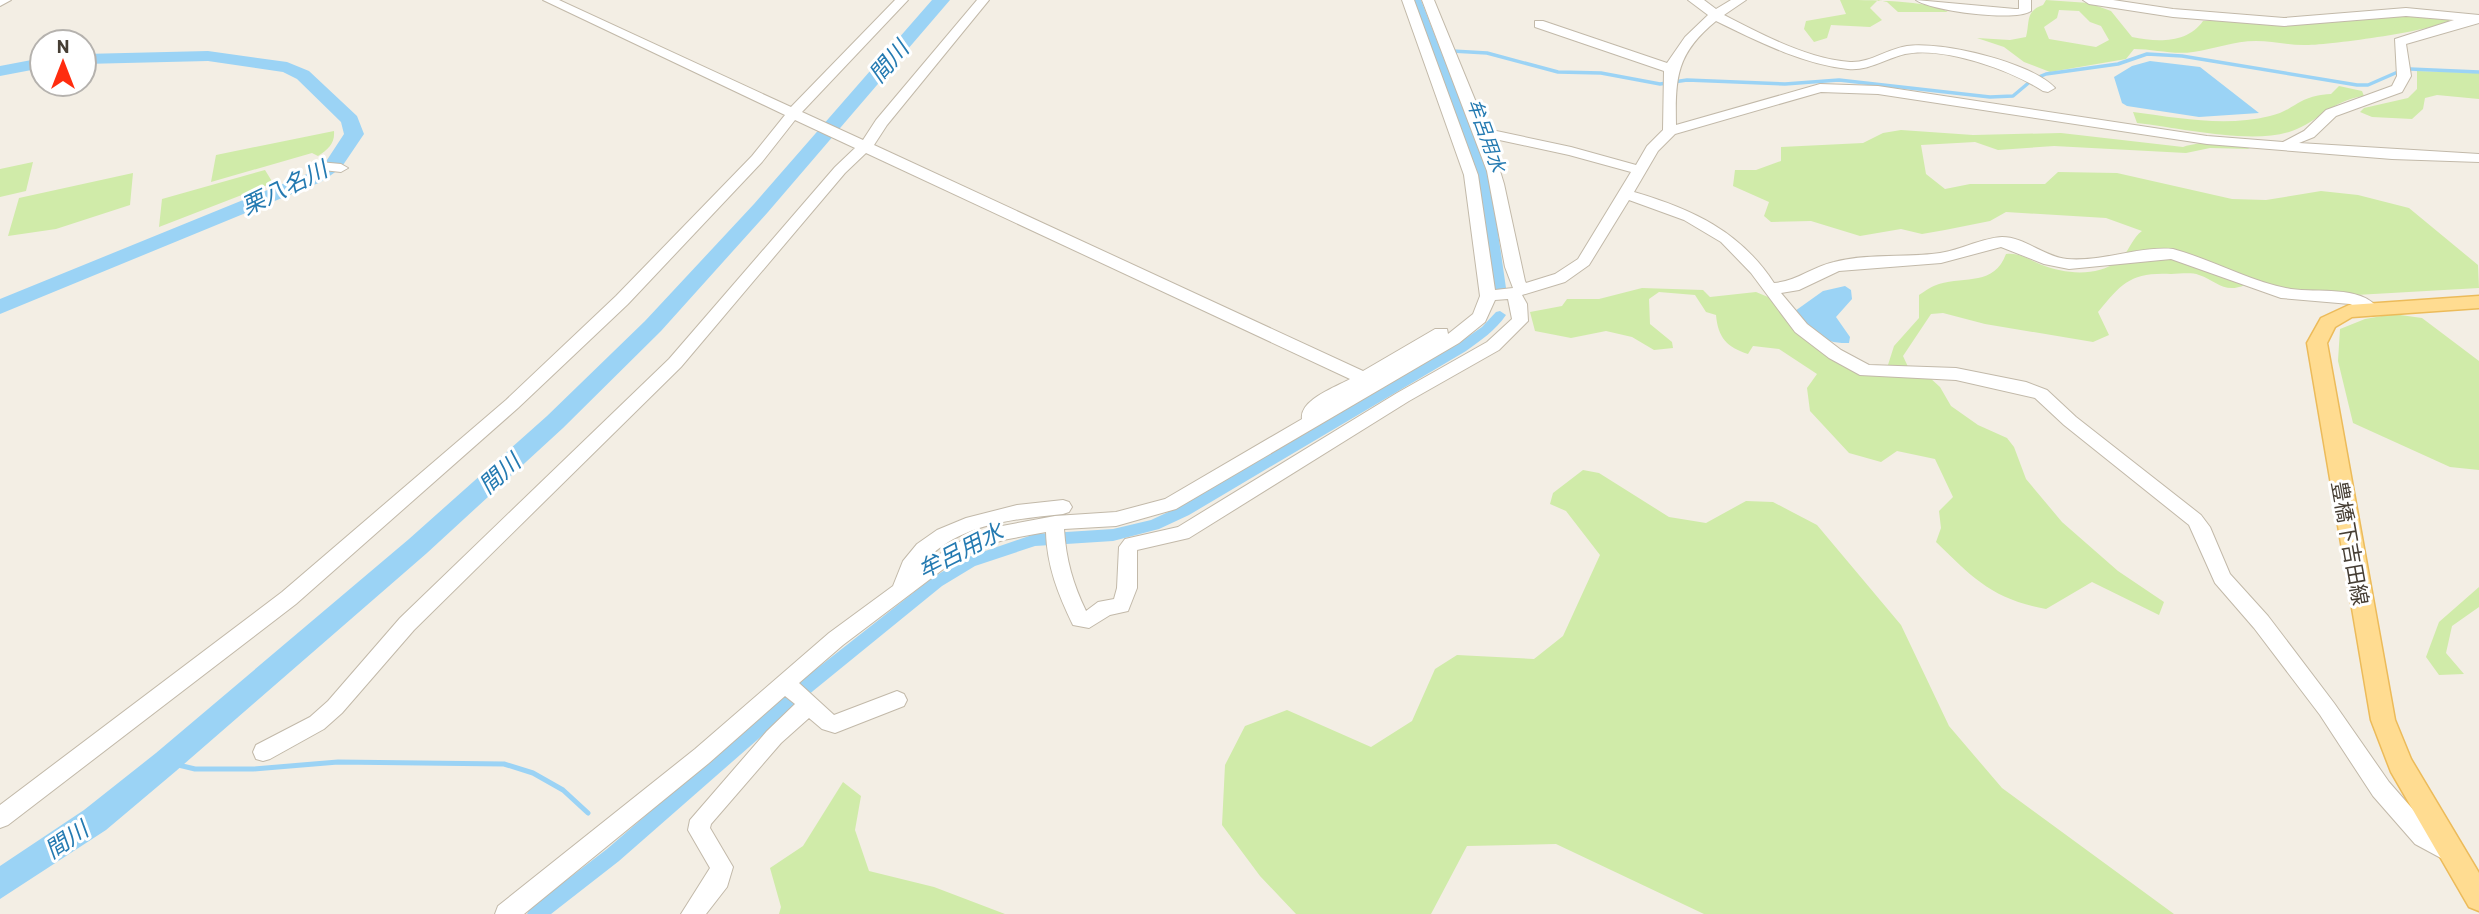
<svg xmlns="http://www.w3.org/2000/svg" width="2479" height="914" font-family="Barlow,'Noto Sans JP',sans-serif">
	<rect width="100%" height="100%" fill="#f3eee4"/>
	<path fill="#d0eba9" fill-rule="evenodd" d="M 1840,0 C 1865,0 1931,0 1948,12 L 1898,12 L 1887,2 L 1878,0 L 1870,8 L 1882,20 L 1870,27 L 1831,25 L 1827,38 L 1814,42 L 1804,29 L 1806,21 L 1846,14 Z
		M 2046,0 L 2089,3 L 2111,11 L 2132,37 C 2156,42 2187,44 2203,21 L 2391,15 L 2450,20 C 2439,30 2325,46 2304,45 C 2288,45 2272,41 2256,41 C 2234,41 2214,49 2193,52 C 2174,55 2153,49 2134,49 L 2126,59 L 2050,72 L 2024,62 L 2004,47 L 1977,38 L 2010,40 L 2026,37 C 2030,22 2025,11 2043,5 ZM 2059,10 L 2079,11 L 2090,22 L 2101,26 L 2109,40 L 2096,47 L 2049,39 L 2044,27 L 2057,18 Z
		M 2417,71 L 2479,73 L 2479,99 L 2437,95 L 2425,98 L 2423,109 L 2412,119 L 2372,117 L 2360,112 L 2364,108 L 2408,98 L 2417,89 Z
		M 2339,86 L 2362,91 L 2364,96 C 2330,101 2320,121 2292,131 C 2252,145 2181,128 2137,123 L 2133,112 C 2179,118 2225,127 2270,116 C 2294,111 2299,95 2331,94 Z
		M 1901,130 L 1973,135 L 2061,133 L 2183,147 C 2202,141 2232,140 2250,149 L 2210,148 L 2186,153 L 2054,146 L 1998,150 L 1975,142 L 1921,145 L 1926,174 L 1945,189 L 1970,184 L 2045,184 L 2058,172 L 2117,173 L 2232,199 L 2266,200 L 2321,191 L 2358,195 L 2409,208 L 2478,265 L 2479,288 L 2356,295 L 2245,285 C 2224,294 2217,281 2199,275 C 2191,272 2180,274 2171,274 C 2131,272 2122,283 2098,312 L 2109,335 L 2093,342 L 1985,324 L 1943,313 L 1931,314 L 1903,356 L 1909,369 L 1929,377 L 1940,387 L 1951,406 L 1978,425 L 2007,438 L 2014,447 L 2026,479 L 2062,522 L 2118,571 L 2164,602 L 2159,615 L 2092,582 L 2046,609 C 1992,599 1973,578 1936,542 L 1941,528 L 1939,511 L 1953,497 L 1935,459 L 1897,451 L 1881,462 L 1849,453 L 1810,411 L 1807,388 L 1817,374 L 1779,349 L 1753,346 L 1748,354 C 1727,347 1718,338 1716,315 L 1706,312 L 1695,295 L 1659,292 L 1649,299 L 1650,324 L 1672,342 L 1673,348 L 1654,350 L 1632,337 L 1606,331 L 1571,338 L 1535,331 L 1530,312 L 1562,306 L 1567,299 L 1599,299 L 1642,288 L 1703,290 L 1710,297 L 1756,292 L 1768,297 L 1784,316 L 1844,363 L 1887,368 L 1894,346 L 1919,318 L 1919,295 C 1925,291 1932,286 1939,284 C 1966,276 1994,286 2006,254 C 2020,252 2029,260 2042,265 C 2065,274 2097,277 2118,261 C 2129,253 2131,239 2142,231 L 2106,218 L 2006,212 L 1990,221 L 1945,230 L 1922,234 L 1901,229 L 1860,236 L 1811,221 L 1771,222 L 1764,216 L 1769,202 L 1733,186 L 1735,170 L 1756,170 L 1781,161 L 1781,147 L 1863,143 L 1883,133 Z
		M 334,131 C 335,144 328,149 318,156 L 312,153 L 211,182 L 216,155 Z
		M 33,162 L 26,191 L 0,197 L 0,169 Z
		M 265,170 L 273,183 L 159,227 L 162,199 Z
		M 133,173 L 130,205 L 56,229 L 8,236 L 19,198 Z
		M 2393,314 L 2422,318 L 2479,361 L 2479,470 L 2450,467 L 2353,423 L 2338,361 L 2340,329 L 2365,319 Z
		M 1583,470 L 1599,473 L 1669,517 L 1706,523 L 1746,501 L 1773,502 L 1817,525 L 1901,625 L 1949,726 L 2002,788 L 2174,914 L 1704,914 L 1556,844 L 1467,846 L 1431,914 L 1296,914 L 1260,876 L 1222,825 L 1225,765 L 1245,726 L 1287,710 L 1371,747 L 1412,721 L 1435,669 L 1457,655 L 1534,659 L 1563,636 L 1600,555 L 1566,511 L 1550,504 L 1553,493 Z
		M 2479,587 L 2479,607 L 2452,626 L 2446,653 L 2464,674 L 2439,675 L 2426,657 L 2439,622 Z
		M 843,782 L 861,796 L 855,830 L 869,871 L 934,887 L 1005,914 L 779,914 L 781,907 L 770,868 L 803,846 Z"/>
	<path fill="#9bd3f5" d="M 2150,61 L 2200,67 L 2259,113 L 2199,117 L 2127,106 L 2122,103 L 2114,77 L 2132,66 Z
		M 1845,286 L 1851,290 L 1852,299 L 1836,317 L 1850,337 L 1849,343 C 1825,344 1806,333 1795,311 L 1823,291 Z"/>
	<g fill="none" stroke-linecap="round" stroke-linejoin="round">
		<path stroke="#9bd3f5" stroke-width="3.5" d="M 1435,50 L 1487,53 L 1558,72 L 1601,73 L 1660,84 L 1687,80 L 1785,84 L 1839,80 L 1990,97 L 2013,96 L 2032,80 L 2046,74 L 2118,64 L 2147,54 L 2182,56 L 2357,85 L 2368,85 L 2400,71
			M 2410,69 L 2479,72"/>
		<path stroke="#9bd3f5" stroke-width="5" d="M 166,762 L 195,769 L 253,769 L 338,762 L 504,764 L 533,773 L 563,790 L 588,813"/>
		<path fill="#9bd3f5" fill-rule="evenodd" d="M 1411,0 L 1421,0 L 1490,177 L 1506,288 L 1504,291 L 1500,292 L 1494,288 L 1478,177 Z
			M 1500,311 L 1506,315 C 1495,331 1481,340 1466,351 L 1189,515 L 1159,529 L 1113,541 L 1035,546 L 975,566 L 942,586 L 813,691 L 619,861 L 551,914 L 527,914 L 530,908 L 607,849 L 801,681 L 932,578 L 965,558 L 1035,534 L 1113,529 L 1151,520 L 1179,507 L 1456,345 L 1482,327 L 1496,312 Z"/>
		<path fill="#9bd3f5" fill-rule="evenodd" d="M 932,0 L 950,0 L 768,212 L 661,331 L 563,428 L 427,553 L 176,771 L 106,830 L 0,899 L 0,866 L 84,810 L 156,753 L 409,539 L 547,416 L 645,321 L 754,204 Z
			M 208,51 L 287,62 L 309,71 L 357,116 L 364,134 L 341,168 L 321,182 L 0,314 L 0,299 L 307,174 L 327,160 L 344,134 L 341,122 L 297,79 L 283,72 L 208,61 L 84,64 L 84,54 Z
			M 42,58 L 42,68 L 0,76 L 0,66 Z"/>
		<defs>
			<path id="minor" d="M 0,0 L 11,0 L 0,6 Z
				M 543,0 L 559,0 L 791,107 L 895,0 L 908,0 L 802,112 L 863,140 L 876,120 L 977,0 L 989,0 L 887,125 L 874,145 L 1363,371 L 1435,329 L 1447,329 L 1448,334 L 1473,314 L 1480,296 L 1464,175 L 1402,0 L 1414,0 L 1478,175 L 1495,290 L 1513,288 L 1505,267 L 1487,171 L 1422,0 L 1434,0 L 1487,129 L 1571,147 L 1636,165 L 1647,146 L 1663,130 L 1664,71 L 1535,27 L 1535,21 L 1543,21 L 1667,63 L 1685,37 L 1708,15 L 1688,0 L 1704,0 L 1716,9 L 1731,0 L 1746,0 L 1724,15 C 1761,34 1807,59 1850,62 C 1870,63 1887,49 1907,46 C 1941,41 2031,62 2055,88 L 2048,92 L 2043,91 C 2011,70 1943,46 1905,54 C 1885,59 1869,71 1848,69 C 1802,64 1757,41 1716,21 C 1677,53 1675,76 1676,125 L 1820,84 L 1878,86 L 2207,136 L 2283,142 L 2304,131 L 2326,110 L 2392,86 L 2397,76 L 2395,39 L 2454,20 L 2406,16 L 2284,26 L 2173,17 L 2089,4 L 2083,0 L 2113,0 L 2173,9 L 2284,18 L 2406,8 L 2479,15 L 2479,23 L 2406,44 L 2411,76 L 2402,92 L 2336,116 L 2314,137 L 2299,143 L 2479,154 L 2479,162 L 2392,159 L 2207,144 L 1878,94 L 1821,92 L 1675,134 L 1658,151 L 1634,192 C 1692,209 1740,231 1774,283 C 1797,281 1812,267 1834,262 C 1868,253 1906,258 1940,253 C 1960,250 1982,238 2002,237 C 2025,237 2044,257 2067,259 C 2103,262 2138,246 2173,249 C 2211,259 2253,283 2291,289 C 2317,293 2360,285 2378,308 L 2376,312 L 2370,313 L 2350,304 L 2281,298 L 2171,259 L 2069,269 L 2044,264 L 2001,247 L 1941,263 L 1839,271 L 1799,290 L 1781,293 L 1807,324 L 1841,350 L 1869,365 L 1956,368 L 2026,382 L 2047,390 L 2076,417 L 2201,515 L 2210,527 L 2230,574 L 2268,616 L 2334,703 L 2389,782 L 2431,830 L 2460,847 L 2463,854 L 2460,861 L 2452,864 L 2415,844 L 2373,796 L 2320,715 L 2254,628 L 2215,583 L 2189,525 L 2064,425 L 2035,398 L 1956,380 L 1860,375 L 1829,358 L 1795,332 L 1751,273 L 1721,242 L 1684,220 L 1629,200 L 1589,265 L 1565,282 L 1522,295 L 1527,304 L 1528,321 L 1499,350 L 1409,401 L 1189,538 L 1137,550 L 1137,588 L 1128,611 L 1110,615 L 1089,628 L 1073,625 C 1058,594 1047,566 1046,532 L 1003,540 L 978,549 L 950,564 L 843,645 L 799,683 L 834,715 L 897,691 L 904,694 L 907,700 L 904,706 L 835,733 L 822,729 L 809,718 L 781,743 L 711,824 L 710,828 L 733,867 L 727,887 L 706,914 L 681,914 L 710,868 L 688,830 L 690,820 L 767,731 L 795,704 L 785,696 L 709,763 L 524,914 L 495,914 L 498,906 L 695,749 L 829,633 L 893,586 L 903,561 L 917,544 L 937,530 L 966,518 L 1017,505 L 1063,500 L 1069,502 L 1072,507 L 1069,512 L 1063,514 C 1014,519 955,524 922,565 L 964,539 L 1002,526 L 1055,516 L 1116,512 L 1165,499 L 1302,419 C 1299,400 1336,387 1350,379 L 866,153 L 845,173 L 681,367 L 414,630 L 342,713 L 324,729 L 270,759 L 263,761 L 256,759 L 253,752 L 256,745 L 310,717 L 328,701 L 400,618 L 669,359 L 835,167 L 855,148 L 795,120 L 762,162 L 628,304 L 518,408 L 296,604 L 8,825 L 0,828 L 0,805 L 282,592 L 506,400 L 616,296 L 752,156 L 785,115 ZM 1490,138 L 1569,155 L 1631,172 L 1578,259 L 1555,274 L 1526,283 L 1525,281 L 1504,184 ZM 1508,299 L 1512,319 L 1487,342 L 1397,393 L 1178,527 L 1125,539 L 1119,547 L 1117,588 L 1114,599 L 1098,602 L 1086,611 C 1073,584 1066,560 1064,529 L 1116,526 L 1176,509 L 1459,343 L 1485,322 L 1495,300 Z
				M 1916,0 L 2015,9 L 2019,9 L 2019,0 L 2031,0 L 2031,11 C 2017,22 1931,11 1916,0 Z
				M 319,162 L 341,164 L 348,168 L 341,172 L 314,169 L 314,163 Z"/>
			<path id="major" d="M 2479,296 L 2479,308 L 2352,317 L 2335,327 L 2327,343 L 2395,720 L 2411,759 L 2479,873 L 2479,911 L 2469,907 L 2391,772 L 2371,720 L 2307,343 L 2321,318 L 2349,305 Z"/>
		</defs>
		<use href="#minor" stroke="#c2b9a9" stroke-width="2"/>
		<use href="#major" stroke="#ecbb5a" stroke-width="3"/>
		<use href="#minor" fill="#fff" fill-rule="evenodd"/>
		<use href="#major" fill="#ffdc91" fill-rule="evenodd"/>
	</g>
	<g text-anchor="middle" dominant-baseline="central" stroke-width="6" stroke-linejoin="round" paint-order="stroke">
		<g font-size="19" font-style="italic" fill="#247ab1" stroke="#fff">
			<text transform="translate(1487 135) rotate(70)">牟呂用水</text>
		</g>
		<g font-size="21" fill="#463e34" stroke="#fff">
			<text transform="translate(2351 543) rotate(80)">豊橋下吉田線</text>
		</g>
		<g font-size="23" font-style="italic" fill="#247ab1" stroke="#fff">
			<text transform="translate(888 61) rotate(-49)">間川</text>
			<text transform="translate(284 187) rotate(-26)">栗八名川</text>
			<text transform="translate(499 473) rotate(-42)">間川</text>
			<text transform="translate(960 550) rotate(-27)">牟呂用水</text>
			<text transform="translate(66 839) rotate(-34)">間川</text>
		</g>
	</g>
	<g transform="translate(63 63)"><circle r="33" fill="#ffffff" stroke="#b5b2ae" stroke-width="2"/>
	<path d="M0-5L12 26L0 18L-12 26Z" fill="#ff2c0f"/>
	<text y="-10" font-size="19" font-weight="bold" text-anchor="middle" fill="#463e34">N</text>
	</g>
</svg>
